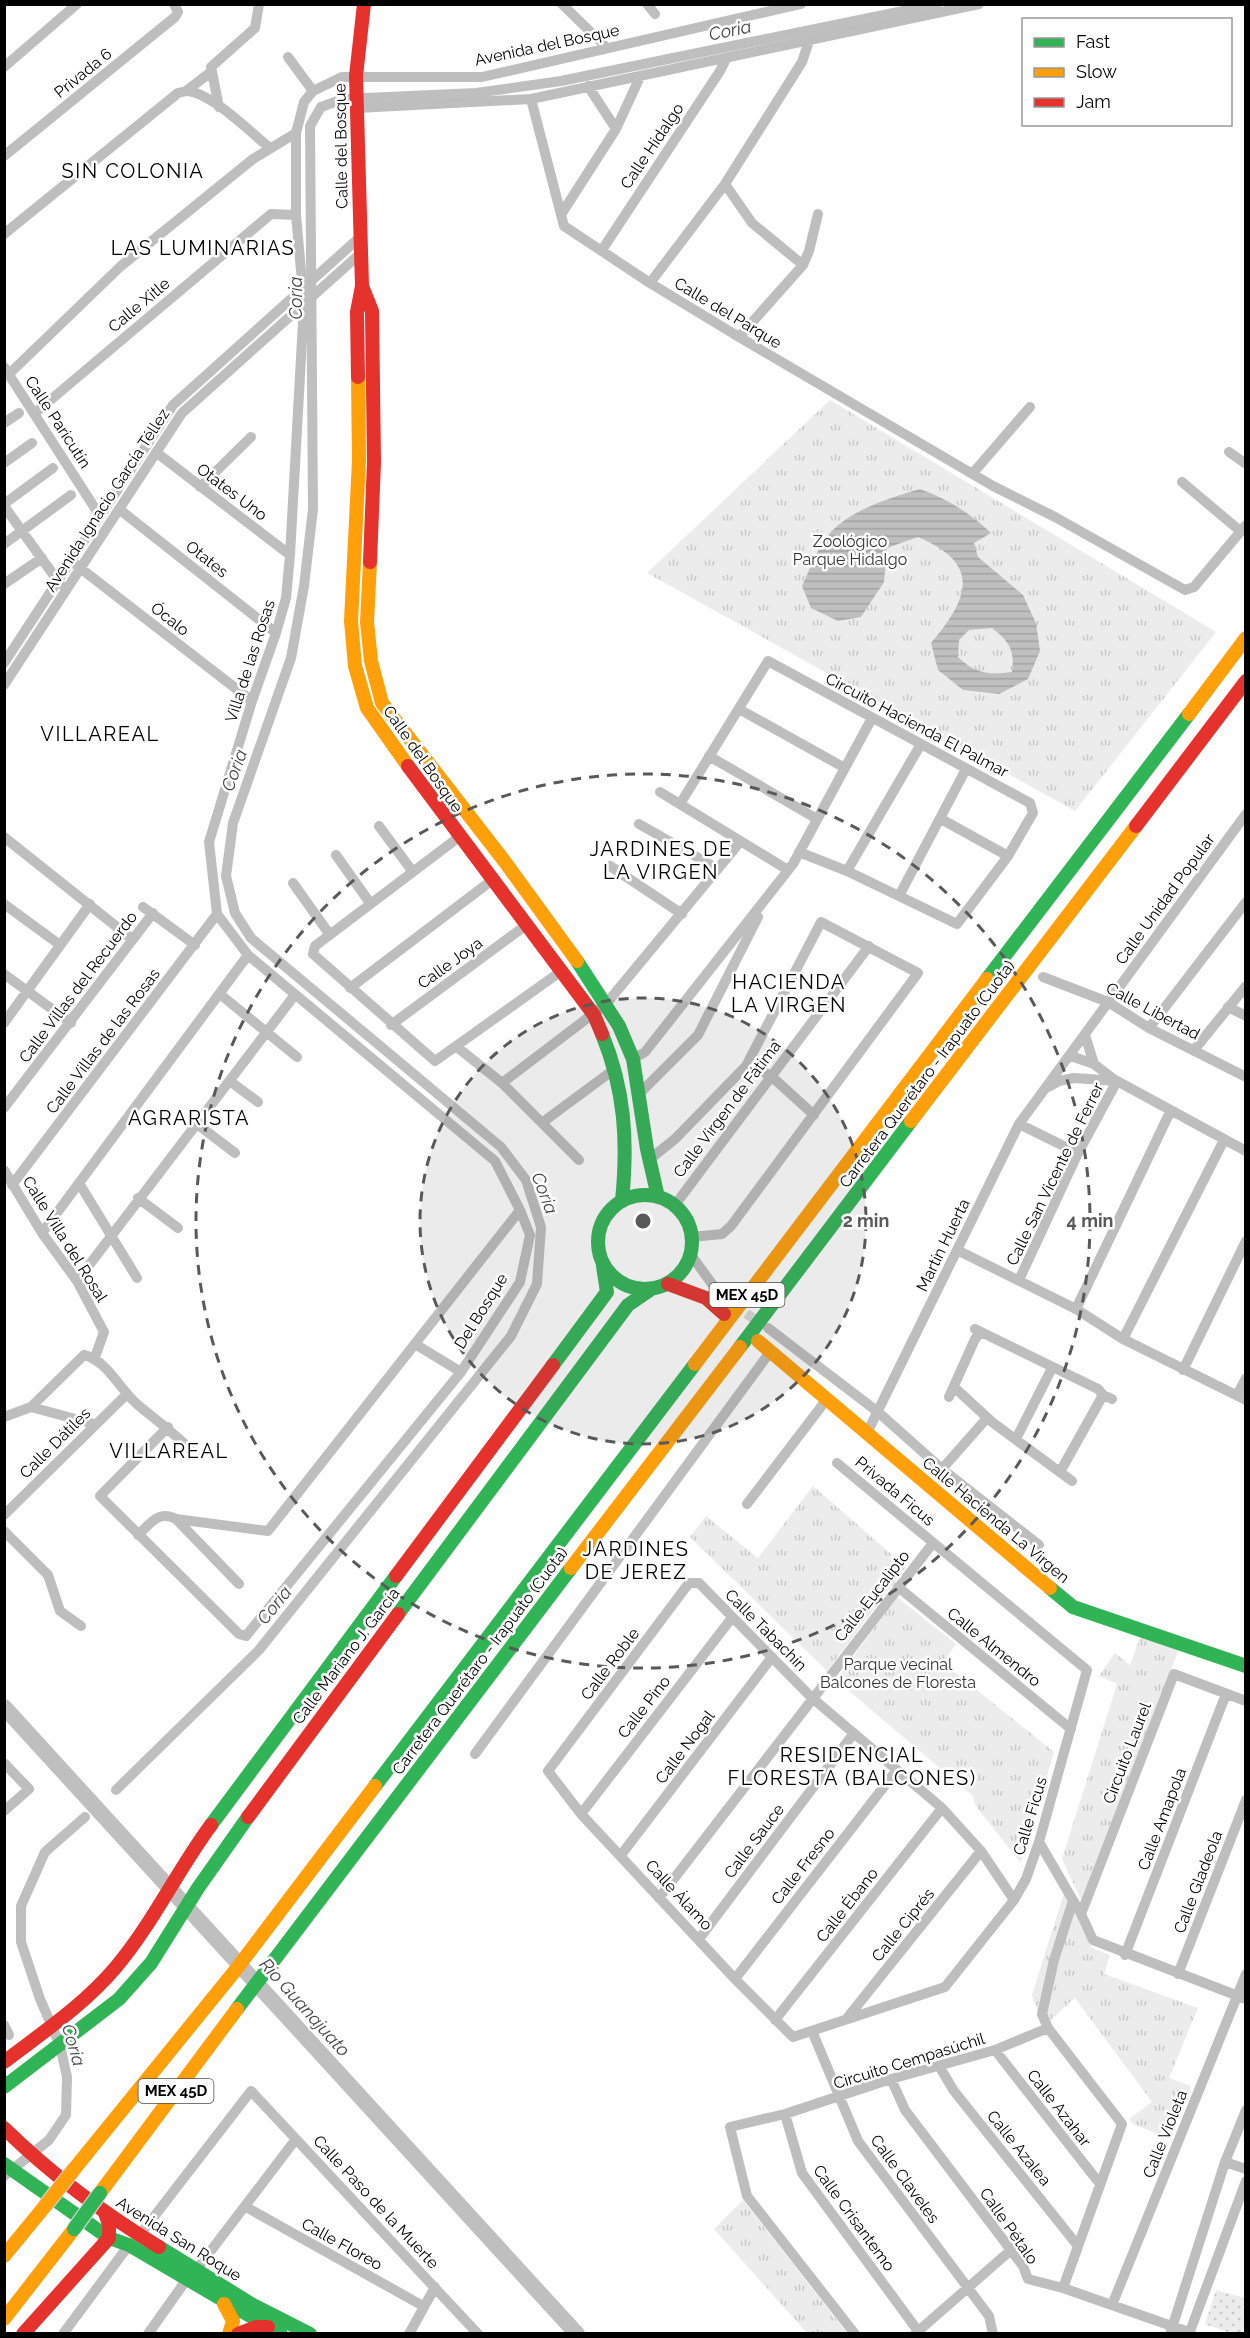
<svg xmlns="http://www.w3.org/2000/svg" width="1250" height="2338" font-family="Raleway,sans-serif">
	<defs>
		<pattern id="grass-dots" width="8" height="8" patternUnits="userSpaceOnUse" patternTransform="scale(1.5)"><rect width="8" height="8" fill="#ececec"/><path d="M2 2h.1M6 6h.1" fill="none" stroke="#c9c9c9" stroke-width="1.8" stroke-linecap="round"/></pattern>
		<pattern id="park-tufts" width="24" height="20" patternUnits="userSpaceOnUse" patternTransform="scale(1.5)"><rect width="24" height="20" fill="#ececec"/><path d="M3 7l-1-3M5 7V3M7 7l1-3M15 17l-1-3M17 17v-4M19 17l1-3" fill="none" stroke="#c9c9c9"/></pattern>
		<pattern id="water-rules" width="6" height="5" patternUnits="userSpaceOnUse" patternTransform="scale(1.5)"><rect width="6" height="5" fill="#bfbfbf"/><path d="M0 2.5h6" fill="none" stroke="#a2a2a2"/></pattern>
	</defs>
	<rect width="100%" height="100%" fill="#fff"/>
	<path fill="url(#grass-dots)" d="M 1216,2290 L 1245,2298 L 1245,2325 L 1242,2333 L 1230,2333 L 1205,2324 Z"/>
	<path fill="url(#park-tufts)" d="M 830,400 L 1216,632 L 1075,811 L 647,573 Z
		M 813,1486 L 906,1567 L 827,1671 L 690,1537 L 706,1516 L 758,1558 Z
		M 897,1597 L 956,1644 L 943,1663 L 1054,1752 L 1021,1863 L 975,1805 L 973,1796 L 836,1680 Z
		M 1141,1635 L 1179,1649 L 1081,1900 L 1062,1859 L 1117,1684 L 1099,1676 L 1115,1653 L 1130,1665 Z
		M 1064,1893 L 1092,1948 L 1110,1955 L 1104,1974 L 1198,2008 L 1169,2078 L 1191,2086 L 1170,2139 L 1133,2124 L 1129,2119 L 1152,2102 L 1075,1998 L 1043,2027 L 1032,1995 Z
		M 743,2200 L 847,2333 L 807,2333 L 714,2229 Z"/>
	<path fill="url(#water-rules)" fill-rule="evenodd" d="M 920,489 C 948,499 970,513 991,533 L 974,543 L 978,557 L 1023,595 L 1036,623 L 1040,651 L 1028,679 L 999,694 L 963,690 L 938,670 L 931,643 C 969,598 982,564 918,537 L 887,548 L 884,582 L 861,617 L 838,621 L 811,608 L 802,586 C 810,569 817,548 830,533 C 852,509 890,498 920,489 ZM 992,628 C 1009,641 1015,650 1012,672 C 990,675 975,674 958,657 L 959,640 L 969,630 Z"/>
	<g fill="none" stroke-linecap="round" stroke-linejoin="round">
		<path stroke="#bfbfbf" stroke-width="10" d="M 116,1790 L 259,1650 L 511,1336 L 537,1284 L 541,1227 L 526,1180 L 501,1147 L 251,938 L 235,913 L 226,876 L 233,823 L 291,658 L 304,586 L 313,509 L 310,126 L 321,107 L 343,99 L 476,93 L 561,81 L 937,4
			M 4,2176 L 49,2140 L 66,2115 L 67,2077 L 60,2045 L 40,1999 L 21,1942 L 21,1906 L 45,1852 L 85,1817"/>
		<path stroke="#bfbfbf" stroke-width="16" d="M 4,1707 L 577,2334"/>
		<path stroke="#d9d9d9" stroke-width="10" stroke-dasharray="10 5" stroke-linecap="butt" d="M 734,1305 L 763,1325"/>
		<path stroke="#bebebe" stroke-width="10" d="M 562,4 L 607,48
			M 647,4 L 655,14
			M 288,57 L 313,91
			M 4,67 L 77,4
			M 588,86 L 616,129
			M 186,91 C 211,92 250,132 270,148
			M 531,99 L 564,226 L 650,283 L 739,337 L 993,486 L 1055,517 L 1185,590 L 1194,587 L 1246,525
			M 219,107 L 211,67 L 255,28 L 259,4
			M 357,108 L 531,99 L 979,4
			M 4,156 L 175,17 L 178,12 L 174,4
			M 725,184 L 752,223 L 803,265
			M 562,213 L 616,129 L 640,77
			M 4,234 L 178,93 L 186,91 L 211,72
			M 602,250 L 720,71 L 726,59
			M 650,283 L 725,184 L 802,62 L 809,41
			M 739,337 L 803,265 L 809,251 L 818,214
			M 4,367 L 100,516
			M 9,374 L 121,266 L 253,159 L 296,133
			M 35,413 L 271,214 L 296,215
			M 4,423 L 19,413
			M 1229,452 L 1246,464
			M 157,453 L 290,555
			M 4,463 L 32,443
			M 973,473 L 1030,407
			M 1182,482 L 1239,530
			M 200,487 L 251,437
			M 4,504 L 53,468
			M 4,506 L 60,584
			M 119,509 L 276,633
			M 4,544 L 71,495
			M 75,564 L 252,701
			M 4,584 L 42,558
			M 4,663 L 173,405 L 359,238
			M 4,685 L 182,413 L 362,252
			M 739,709 L 845,768
			M 709,756 L 817,819
			M 660,792 L 788,870
			M 680,804 L 768,661 L 1030,803 L 1033,813 L 1008,856 L 957,924 L 847,871 L 799,852
			M 941,819 L 1008,856
			M 639,824 L 718,869
			M 379,826 L 413,872
			M 4,837 L 132,939
			M 459,837 L 315,946 L 313,954 L 435,1061 L 560,972
			M 336,855 L 370,903
			M 610,866 L 682,914
			M 847,871 L 921,744
			M 293,883 L 330,935
			M 899,896 L 966,769
			M 4,904 L 60,945
			M 143,907 L 195,945
			M 217,914 L 209,842 L 252,701 L 276,633 L 286,598 L 290,555 L 304,304 L 296,215 L 296,133 L 304,102 L 313,91 L 342,77 L 482,77 L 801,4
			M 4,974 L 71,1023
			M 1043,977 L 1108,1002 L 1149,1028 L 1246,1077
			M 350,988 L 491,881
			M 221,995 L 297,1057
			M 1228,1007 L 1246,1016
			M 4,1023 L 90,904
			M 391,1025 L 525,926
			M 1149,1028 L 1246,902
			M 1085,1035 L 1094,1064
			M 457,1047 L 502,1083 L 579,1160
			M 1194,1050 L 1246,986
			M 1071,1056 L 1094,1064 L 1116,1081
			M 633,1059 L 645,1052 L 793,864 L 872,718
			M 746,1066 L 770,1075 L 814,1115
			M 231,1082 L 258,1102
			M 502,1083 L 606,1004 L 740,842
			M 1048,1087 L 1059,1081 L 1074,1078 L 1117,1081 L 1246,1151
			M 638,1095 L 698,1035 L 758,917
			M 4,1108 L 153,913
			M 543,1122 L 616,1068
			M 197,1124 L 235,1153
			M 1019,1124 L 1078,1153
			M 650,1159 L 675,1139 L 746,1066 L 821,922 L 918,973 L 731,1226 L 722,1234 L 692,1237
			M 4,1170 L 42,1233 L 77,1281 L 104,1332 L 95,1357
			M 79,1183 L 137,1278
			M 12,1185 L 217,914
			M 138,1198 L 178,1228
			M 675,1205 L 869,946
			M 42,1233 L 248,955
			M 957,1250 L 1076,1309 L 1123,1339 L 1246,1400
			M 691,1255 L 715,1288 L 731,1303
			M 1019,1280 L 1078,1153 L 1117,1081
			M 77,1281 L 294,996
			M 1076,1309 L 1170,1112
			M 768,1328 L 878,1412 L 942,1469 L 1039,1545
			M 975,1329 L 1098,1389 L 1103,1395 L 1112,1399
			M 1123,1339 L 1224,1140
			M 415,1344 L 461,1372
			M 1183,1370 L 1246,1241
			M 955,1388 L 992,1422 L 1072,1481
			M 1237,1395 L 1246,1378
			M 949,1397 L 975,1339 L 980,1333
			M 31,1407 L 94,1424
			M 4,1417 L 31,1407 L 84,1355 C 107,1360 120,1390 138,1405 C 156,1420 174,1433 191,1450
			M 168,1427 L 100,1496 L 239,1634 L 246,1636 L 461,1372 L 520,1282 L 530,1235 L 520,1210 L 495,1161 L 248,955 L 217,914
			M 867,1433 L 1019,1124 L 1246,814
			M 1016,1439 L 1052,1368
			M 837,1463 L 1087,1670 L 1039,1842 L 1026,1879 L 1014,1900 L 945,1987 L 793,2037 L 735,1979 L 581,1814 L 548,1771 L 689,1583 L 699,1583 L 811,1697 L 942,1808 L 981,1851 L 1014,1900
			M 942,1469 L 987,1418
			M 1060,1472 L 1103,1395
			M 747,1504 L 827,1399
			M 4,1515 L 127,1394
			M 176,1519 L 268,1531 L 520,1210
			M 4,1531 L 48,1575 L 60,1611 L 81,1626
			M 138,1535 C 151,1523 158,1510 176,1519 L 239,1584
			M 898,1587 L 1071,1729
			M 475,1754 L 770,1352
			M 4,1763 L 29,1789 L 4,1811
			M 581,1814 L 731,1619
			M 1039,1842 L 1081,1914 L 1093,1940 L 1246,1999
			M 621,1855 L 772,1657
			M 659,1898 L 933,1543
			M 1081,1914 L 1174,1674 L 1246,1701
			M 699,1939 L 854,1733
			M 1125,1955 L 1226,1694
			M 1178,1974 L 1246,1800
			M 735,1979 L 896,1771
			M 848,2017 L 981,1851
			M 775,2020 L 942,1808
			M 4,2025 L 9,2035
			M 812,2031 L 858,2141 L 989,2316 L 993,2334
			M 995,2050 L 1100,2184
			M 939,2066 L 954,2091 L 1078,2246
			M 891,2079 L 905,2110 L 1023,2266 L 1028,2279 L 1063,2288 L 1189,2332
			M 785,2114 L 802,2173 L 918,2331
			M 1225,2162 L 1246,2169
			M 246,2207 L 423,2306
			M 139,2236 L 251,2091 L 478,2334
			M 197,2269 L 296,2139
			M 1063,2288 L 1122,2124 L 1048,2028 L 1042,2014 L 1054,1960 L 1073,1901
			M 1112,2305 L 1246,1974
			M 1171,2331 L 1225,2162 L 1246,2110
			M 63,2334 L 129,2245
			M 148,2334 L 187,2279
			M 409,2334 L 435,2287
			M 855,2334 L 747,2196 L 730,2127 L 785,2114 L 891,2079 L 995,2050 L 1048,2028
			M 915,2334 L 1011,2250
			M 1189,2334 L 1246,2181"/>
		<path stroke="#30b455" stroke-width="14" d="M 577,961 L 619,1026 L 633,1059 L 647,1149 L 658,1197
			M 987,979 L 1189,714
			M 602,1034 C 625,1090 628,1141 622,1201
			M598 1242a47 47 0 1 1 94 0a47 47 0 1 1-94 0Z
			M 740,1347 L 911,1121
			M 553,1365 L 607,1292 L 603,1266
			M 1050,1588 L 1073,1607 L 1246,1666
			M 398,1614 L 628,1305 L 650,1290
			M 375,1786 L 695,1364
			M 211,1825 L 396,1576
			M 237,2009 L 571,1568
			M 4,2087 L 119,1999 L 151,1963 L 198,1888 L 248,1817
			M 4,2164 L 109,2238 L 129,2245 L 281,2334
			M 159,2247 L 253,2305 L 310,2334"/>
		<path stroke="#ff9f0a" stroke-width="14" d="M 358,377 L 359,460 L 351,621 L 355,666 L 367,708 L 408,766
			M 370,562 L 367,622 L 371,661 L 382,703 L 505,862 L 577,961
			M 1189,714 L 1246,638
			M 911,1121 L 1136,826
			M 758,1341 L 1050,1588
			M 695,1364 L 987,979
			M 571,1568 L 740,1347
			M 75,2168 L 234,1972 L 375,1786
			M 100,2193 L 237,2009
			M 4,2256 L 45,2206
			M 224,2304 L 233,2321 L 229,2334
			M 4,2319 L 74,2229"/>
		<path stroke="#e5322d" stroke-width="14" d="M 362,286 L 372,311 L 374,462 L 370,562
			M 358,377 L 357,312 L 362,286 L 356,76 L 364,4
			M 408,766 L 594,1015 L 602,1034
			M 1136,826 L 1246,681
			M 668,1284 L 706,1298 L 724,1314
			M 396,1576 L 553,1365
			M 248,1817 L 398,1614
			M 4,2062 C 43,2032 84,2005 116,1967 C 153,1923 177,1871 211,1825
			M 4,2128 C 51,2174 103,2213 159,2247
			M 23,2334 L 109,2238 L 109,2224 L 105,2213
			M 238,2334 L 256,2327 L 268,2327"/>
		<defs>
			<path id="fast-bridge" d="M 74,2229 L 100,2193"/>
			<path id="slow-bridge" d="M 45,2206 L 75,2168"/>
		</defs>
		<use href="#fast-bridge" stroke="#dbdbdb" stroke-width="16" stroke-linecap="butt"/>
		<use href="#slow-bridge" stroke="#dbdbdb" stroke-width="16" stroke-linecap="butt"/>
		<use href="#fast-bridge" stroke="#30b455" stroke-width="14"/>
		<use href="#slow-bridge" stroke="#ff9f0a" stroke-width="14"/>
	</g>
	<circle cx="643" cy="1221" r="223" fill="#595959" fill-opacity=".12"/>
	<g fill="none" stroke="#595959" stroke-width="3" stroke-dasharray="10 8">
		<circle cx="643" cy="1221" r="223"/>
		<circle cx="643" cy="1221" r="447"/>
	</g>
	<g text-anchor="middle" dominant-baseline="central" stroke-width="5" stroke-linejoin="round" paint-order="stroke">
		<g fill="#fff" stroke="#4c4c4c" stroke-width="1.5">
			<rect x="709.5" y="1283" width="75" height="24" rx="4.5"/>
			<rect x="138.5" y="2079" width="75" height="24" rx="4.5"/>
		</g>
		<g font-size="15" font-weight="bold" fill="#000">
			<text x="747" y="1295">MEX 45D</text>
			<text x="176" y="2091">MEX 45D</text>
		</g>
		<g font-size="16" fill="#000" stroke="#fff">
			<text transform="translate(547 45) rotate(-12)">Avenida del Bosque</text>
			<text transform="translate(83 73) rotate(-39)">Privada 6</text>
			<text transform="translate(341 146) rotate(-91)">Calle del Bosque</text>
			<text transform="translate(652 146) rotate(-56)">Calle Hidalgo</text>
			<text transform="translate(139 305) rotate(-40)">Calle Xitle</text>
			<text transform="translate(728 313) rotate(31)">Calle del Parque</text>
			<text transform="translate(58 422) rotate(57)">Calle Paricutín</text>
			<text transform="translate(232 492) rotate(37)">Otates Uno</text>
			<text transform="translate(107 500) rotate(-57)">Avenida Ignacio García Téllez</text>
			<text transform="translate(207 559) rotate(38)">Otates</text>
			<text transform="translate(170 619) rotate(38)">Ócalo</text>
			<text transform="translate(250 661) rotate(-72)">Villa de las Rosas</text>
			<text transform="translate(917 725) rotate(28)">Circuito Hacienda El Palmar</text>
			<text transform="translate(423 759) rotate(55)">Calle del Bosque</text>
			<text transform="translate(1165 899) rotate(-54)">Calle Unidad Popular</text>
			<text transform="translate(450 963) rotate(-36)">Calle Joya</text>
			<text transform="translate(78 987) rotate(-53)">Calle Villas del Recuerdo</text>
			<text transform="translate(1153 1011) rotate(28)">Calle Libertad</text>
			<text transform="translate(103 1041) rotate(-53)">Calle Villas de las Rosas</text>
			<text transform="translate(927 1074) rotate(-53)">Carretera Querétaro - Irapuato (Cuota)</text>
			<text transform="translate(727 1109) rotate(-53)">Calle Virgen de Fátima</text>
			<text transform="translate(1055 1174) rotate(-64)">Calle San Vicente de Ferrer</text>
			<text transform="translate(65 1239) rotate(58)">Calle Villa del Rosal</text>
			<text transform="translate(943 1245) rotate(-64)">Martín Huerta</text>
			<text transform="translate(481 1311) rotate(-58)">Del Bosque</text>
			<text transform="translate(55 1443) rotate(-45)">Calle Dátiles</text>
			<text transform="translate(895 1491) rotate(40)">Privada Ficus</text>
			<text transform="translate(996 1520) rotate(40)">Calle Hacienda La Virgen</text>
			<text transform="translate(872 1596) rotate(-52)">Calle Eucalipto</text>
			<text transform="translate(766 1630) rotate(45)">Calle Tabachín</text>
			<text transform="translate(994 1647) rotate(39)">Calle Almendro</text>
			<text transform="translate(346 1656) rotate(-53)">Calle Mariano J. García</text>
			<text transform="translate(480 1661) rotate(-53)">Carretera Querétaro - Irapuato (Cuota)</text>
			<text transform="translate(610 1664) rotate(-53)">Calle Roble</text>
			<text transform="translate(644 1707) rotate(-52)">Calle Pino</text>
			<text transform="translate(685 1747) rotate(-53)">Calle Nogal</text>
			<text transform="translate(1127 1753) rotate(-69)">Circuito Laurel</text>
			<text transform="translate(1030 1816) rotate(-73)">Calle Ficus</text>
			<text transform="translate(1162 1819) rotate(-69)">Calle Amapola</text>
			<text transform="translate(754 1841) rotate(-53)">Calle Sauce</text>
			<text transform="translate(803 1866) rotate(-52)">Calle Fresno</text>
			<text transform="translate(1198 1882) rotate(-69)">Calle Gladeola</text>
			<text transform="translate(679 1895) rotate(47)">Calle Álamo</text>
			<text transform="translate(847 1905) rotate(-52)">Calle Ébano</text>
			<text transform="translate(903 1925) rotate(-51)">Calle Ciprés</text>
			<text transform="translate(909 2061) rotate(-17)">Circuito Cempasúchil</text>
			<text transform="translate(1059 2108) rotate(52)">Calle Azahar</text>
			<text transform="translate(1165 2134) rotate(-68)">Calle Violeta</text>
			<text transform="translate(1019 2148) rotate(51)">Calle Azalea</text>
			<text transform="translate(905 2179) rotate(54)">Calle Claveles</text>
			<text transform="translate(376 2202) rotate(47)">Calle Paso de la Muerte</text>
			<text transform="translate(854 2218) rotate(54)">Calle Crisantemo</text>
			<text transform="translate(1009 2226) rotate(55)">Calle Pétalo</text>
			<text transform="translate(179 2239) rotate(32)">Avenida San Roque</text>
			<text transform="translate(342 2244) rotate(29)">Calle Floreo</text>
		</g>
		<g font-size="16" fill="#333" stroke="#fff">
			<text x="850" y="541">Zoológico<tspan x="850" dy="18">Parque Hidalgo</tspan></text>
			<text x="898" y="1664">Parque vecinal<tspan x="898" dy="18">Balcones de Floresta</tspan></text>
		</g>
		<g font-size="18" font-style="italic" fill="#444" stroke="#fff">
			<text transform="translate(730 30) rotate(-12)">Coria</text>
			<text transform="translate(295 298) rotate(-90)">Coria</text>
			<text transform="translate(234 770) rotate(-70)">Coria</text>
			<text transform="translate(545 1193) rotate(69)">Coria</text>
			<text transform="translate(274 1605) rotate(-51)">Coria</text>
			<text transform="translate(305 2007) rotate(48)">Río Guanajuato</text>
			<text transform="translate(74 2045) rotate(74)">Coria</text>
		</g>
		<g font-size="20" letter-spacing="1.5" fill="#000" stroke="#fff">
			<text x="133" y="171">SIN COLONIA</text>
			<text x="203" y="248">LAS LUMINARIAS</text>
			<text x="100" y="734">VILLAREAL</text>
			<text x="661" y="849">JARDINES DE<tspan x="661" dy="23">LA VIRGEN</tspan></text>
			<text x="789" y="982">HACIENDA<tspan x="789" dy="23">LA VIRGEN</tspan></text>
			<text x="189" y="1118">AGRARISTA</text>
			<text x="169" y="1451">VILLAREAL</text>
			<text x="636" y="1549">JARDINES<tspan x="636" dy="23">DE JEREZ</tspan></text>
			<text x="852" y="1755">RESIDENCIAL<tspan x="852" dy="23">FLORESTA (BALCONES)</tspan></text>
		</g>
	</g>
	<circle cx="643" cy="1221" r="9" fill="#595959" stroke="#fff" stroke-width="3"/>
	<g font-size="18" text-anchor="middle" font-weight="bold" fill="#595959" stroke="#fff" stroke-width="5" stroke-linejoin="round" paint-order="stroke">
		<text x="866" y="1227">2 min</text>
		<text x="1090" y="1227">4 min</text>
	</g>
	<rect width="1250" height="2338" fill="none" stroke="#000000" stroke-width="12"/>
	<rect x="1022" y="18" width="210" height="108" fill="#ffffff" stroke="#999999" stroke-width="1.5"/>
	<rect x="1034" y="38" width="30" height="9" fill="#30b455" stroke="#999999" stroke-width="1.5"/>
	<text x="1076" y="48" font-size="18" fill="#000000">Fast</text>
	<rect x="1034" y="68" width="30" height="9" fill="#ff9f0a" stroke="#999999" stroke-width="1.5"/>
	<text x="1076" y="78" font-size="18" fill="#000000">Slow</text>
	<rect x="1034" y="98" width="30" height="9" fill="#e5322d" stroke="#999999" stroke-width="1.5"/>
	<text x="1076" y="108" font-size="18" fill="#000000">Jam</text>
</svg>
